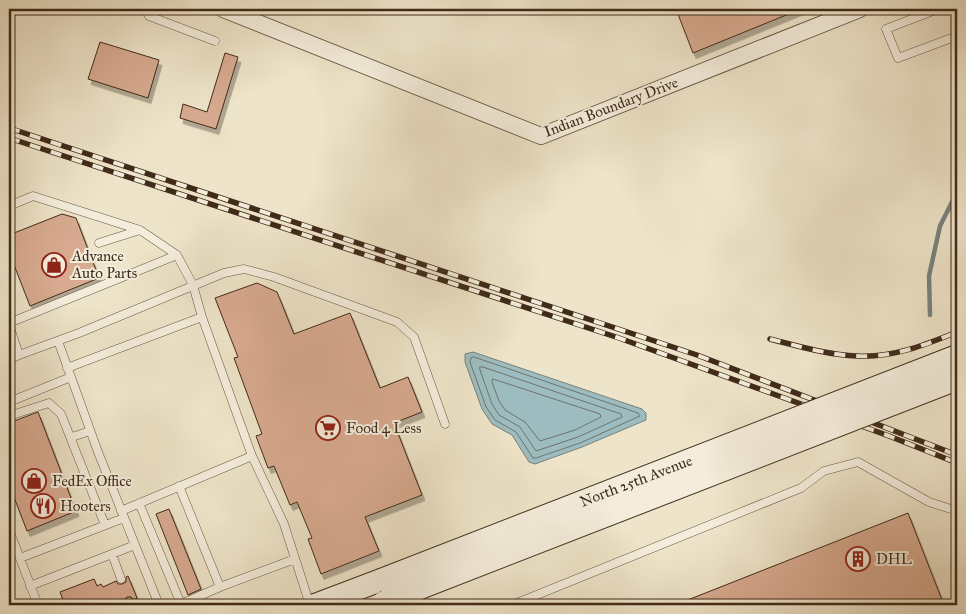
<svg xmlns="http://www.w3.org/2000/svg" width="966" height="614" font-family="'IM FELL Great Primer',serif">
	<defs>
		<filter id="shadow"><feDropShadow dx="3" dy="5.5" stdDeviation="0" flood-color="#0004"/></filter>
	</defs>
	<rect width="100%" height="100%" fill="#eee4c9"/>
	<filter id="stains"><feTurbulence type="fractalNoise" baseFrequency=".004" numOctaves="4"/><feColorMatrix values="0 0 0 0 .2 0 0 0 0 .09 0 0 0 0 .02 0 0 0 .5 -.17"/></filter>
	<radialGradient id="worn" r=".72"><stop offset=".6" stop-color="#630" stop-opacity="0"/><stop offset="1" stop-color="#630" stop-opacity=".3"/></radialGradient>
	<path fill="#9dbcbf" stroke="#78827d" d="M 473,352 L 642,409 L 646,413 L 646,420 L 582,447 L 535,464 L 529,462 L 512,435 L 492,424 L 482,409 L 465,362 L 465,354 Z"/>
	<g fill="none" stroke-linecap="round" stroke-linejoin="round">
		<path stroke="#6e746c" stroke-width="1" d="M 474,357 L 638,413 L 640,416 L 580,443 L 536,458 L 533,458 L 516,432 L 495,420 L 486,407 L 470,362 L 471,358 Z
			M 480,367 L 483,367 L 621,414 L 622,417 L 578,437 L 536,451 L 520,427 L 499,415 L 492,404 L 480,370 Z
			M 493,379 L 600,414 L 601,417 L 575,430 L 540,441 L 525,422 L 505,410 L 499,401 L 492,382 Z"/>
		<path stroke="#78827d" stroke-width="4.5" d="M 930,315 L 929,276 L 940,226 L 957,192"/>
	</g>
	<path fill="#d8aa90" stroke="#402b19" filter="url(#shadow)" d="M 676,9 L 801,9 L 693,53 Z
		M 100,42 L 159,60 L 148,98 L 88,79 Z
		M 225,53 L 238,57 L 216,129 L 180,118 L 183,104 L 207,112 Z
		M 62,214 L 76,218 L 99,278 L 30,306 L 9,252 L 9,235 Z
		M 257,283 L 277,292 L 294,334 L 350,313 L 380,388 L 408,377 L 422,412 L 394,423 L 422,495 L 365,517 L 379,551 L 321,574 L 308,539 L 312,538 L 297,502 L 290,505 L 274,466 L 268,468 L 256,436 L 262,434 L 234,358 L 238,357 L 215,298 Z
		M 38,412 L 76,511 L 27,531 L 9,484 L 9,423 Z
		M 169,509 L 201,589 L 188,595 L 156,514 Z
		M 908,513 L 944,605 L 675,605 Z
		M 128,576 L 137,598 L 134,600 L 131,597 L 127,597 L 124,600 L 124,604 L 120,605 L 65,605 L 60,592 L 94,579 L 97,586 L 101,584 L 103,587 L 116,581 L 118,584 L 122,584 L 126,582 L 126,577 Z"/>
	<g fill="none" stroke-linecap="round" stroke-linejoin="round">
		<defs>
			<path id="service" d="M 145,9 L 149,16 L 215,41
				M 938,9 L 886,29 L 898,58 L 957,36
				M 9,206 L 33,196 L 140,230 L 177,255 L 193,285 L 202,317 L 252,456 L 284,524 L 310,605
				M 99,243 L 140,230
				M 9,323 L 177,255
				M 9,325 L 19,355
				M 58,341 L 98,452 L 159,605
				M 9,360 L 19,355 L 79,333 L 224,273 L 244,269 L 274,277 L 397,322 L 414,337 L 445,424
				M 67,368 L 202,317
				M 9,402 L 71,377
				M 9,416 L 49,403 L 61,414 L 105,525
				M 72,437 L 90,431
				M 179,486 L 220,587 L 295,559
				M 139,503 L 181,604 L 220,587
				M 121,511 L 252,456
				M 9,530 L 38,605
				M 112,554 L 121,579
				M 20,558 L 124,518
				M 30,586 L 135,545
				M 129,602 L 130,605
				M 512,605 L 801,488 L 824,471 L 858,462 L 929,502 L 957,511"/>
			<path id="minor" d="M 223,9 L 541,136 L 860,9"/>
			<path id="secondary" d="M 315,605 L 381,580"/>
		</defs>
		<use href="#service" stroke="#6c5945" stroke-width="9"/>
		<use href="#minor" stroke="#6c5945" stroke-width="18"/>
		<use href="#secondary" stroke="#402b19" stroke-width="24"/>
		<use href="#service" stroke="#f4eddc" stroke-width="8"/>
		<use href="#minor" stroke="#f4eddc" stroke-width="16"/>
		<use href="#secondary" stroke="#f4eddc" stroke-width="22"/>
		<defs>
			<path id="rail" d="M 9,128 L 697,355 L 957,455
				M 9,138 L 619,338 L 889,436 L 957,463
				M 770,339 C 798,346 828,355 857,356 C 892,358 925,345 957,332"/>
		</defs>
		<use href="#rail" stroke="#402b19" stroke-width="5.5"/>
		<use href="#rail" stroke="#f4eddc" stroke-width="4" stroke-dasharray="11" stroke-linecap="butt"/>
		<defs>
			<path id="secondary-bridge" d="M 381,580 L 957,356
				M 384,602 L 957,379"/>
		</defs>
		<use href="#secondary-bridge" stroke="#402b19" stroke-width="24" stroke-linecap="butt"/>
		<use href="#secondary-bridge" stroke="#f4eddc" stroke-width="22"/>
	</g>
	<defs>
		<symbol id="shop-ring" viewBox="-11 -11 22 22"><circle r="9.5" fill="#f4eddc" stroke="#8f2418" stroke-width="1.5"/><path d="M-5-2.5h2.3a2.7 3.5 0 0 1 5.4 0H5L5.5 6h-11ZM-1.5-2.5h3a1.5 2.3 0 0 0-3 0Z" fill="#8f2418"/></symbol>
		<symbol id="supermarket-ring" viewBox="-11 -11 22 22"><circle r="9.5" fill="#f4eddc" stroke="#8f2418" stroke-width="1.5"/><path d="M-6-5.5h2.5l.6 2H6L4.5 2H-2.5L-4.4-4H-6ZM-1.5 3.2a1.3 1.3 0 1 0 .1 0ZM3 3.2a1.3 1.3 0 1 0 .1 0Z" fill="#8f2418"/></symbol>
		<symbol id="restaurant-ring" viewBox="-11 -11 22 22"><circle r="9.5" fill="#f4eddc" stroke="#8f2418" stroke-width="1.5"/><path d="M-5-6h1v4h1v-4h1v4h1v-4h1v5L-1.5 .5V6h-2V.5L-5-1ZM5-6V6H3V1.5H1.5Q1.5-4 5-6Z" fill="#8f2418"/></symbol>
		<symbol id="building-ring" viewBox="-11 -11 22 22"><circle r="9.5" fill="#f4eddc" stroke="#8f2418" stroke-width="1.5"/><path d="M-4-6H4V6H1V3H-1V6H-4ZM-2.5-4.3h1.7v1.8h-1.7ZM.8-4.3h1.7v1.8H.8ZM-2.5-1h1.7V.8h-1.7ZM.8-1h1.7V.8H.8Z" fill="#8f2418"/></symbol>
	</defs>
	<g fill-rule="evenodd">
		<use href="#shop-ring" x="40" y="251" width="28" height="28"/>
		<use href="#supermarket-ring" x="314" y="414" width="28" height="28"/>
		<use href="#shop-ring" x="20" y="467" width="28" height="28"/>
		<use href="#restaurant-ring" x="29" y="492" width="28" height="28"/>
		<use href="#building-ring" x="844" y="545" width="28" height="28"/>
	</g>
	<g text-anchor="middle" dominant-baseline="central" stroke-width="4" stroke-linejoin="round" paint-order="stroke">
		<g font-size="15" fill="#402b19" stroke="#f4eddc">
			<text transform="translate(611 107) rotate(-21)">Indian Boundary Drive</text>
			<text transform="translate(636 481) rotate(-21)">North 25th Avenue</text>
		</g>
		<g font-size="15" fill="#402b19" stroke="#f4eddc" text-anchor="start">
			<text x="72" y="256">Advance<tspan x="72" dy="17">Auto Parts</tspan></text>
			<text x="346" y="428">Food 4 Less</text>
			<text x="52" y="481">FedEx Office</text>
			<text x="60" y="506">Hooters</text>
			<text x="876" y="559">DHL</text>
		</g>
	</g>
	<rect width="966" height="614" fill="none" stroke="#eee4c9" stroke-width="30"/>
	<rect x="10" y="10" width="946" height="594" fill="none" stroke="#402b19" stroke-width="2.5"/>
	<rect x="15" y="15" width="936" height="584" fill="none" stroke="#402b19"/>
	<rect width="100%" height="100%" filter="url(#stains)"/>
	<rect width="100%" height="100%" fill="url(#worn)"/>
</svg>
